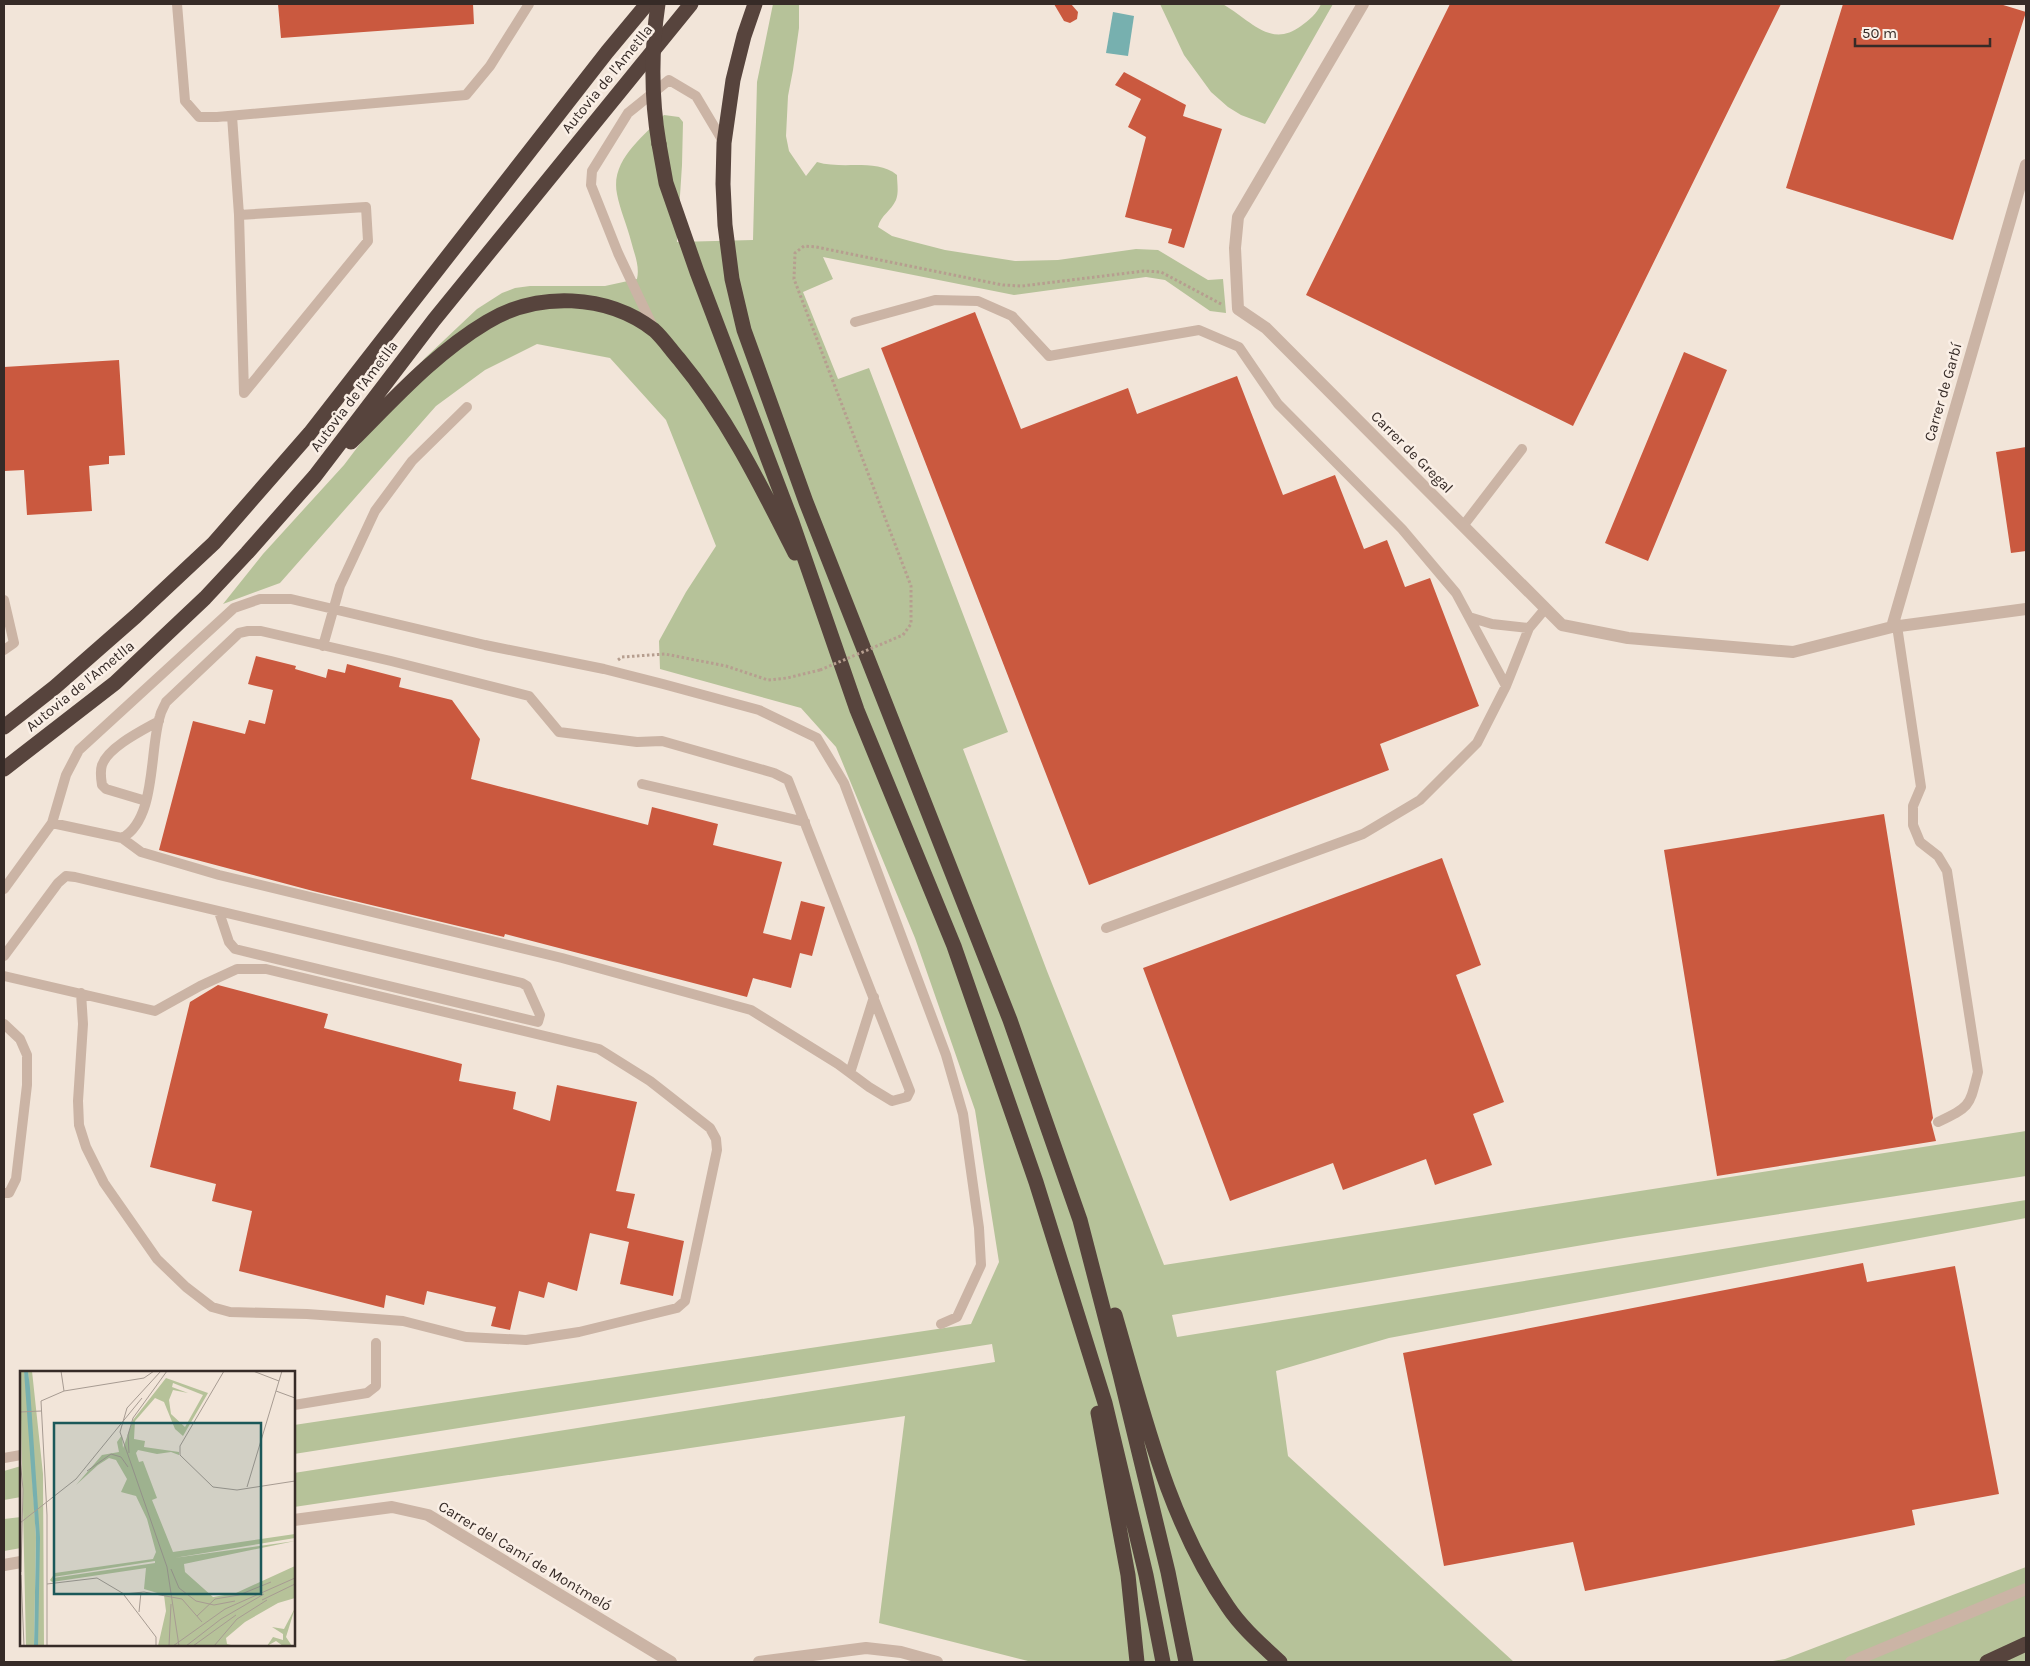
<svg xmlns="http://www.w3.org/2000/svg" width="2030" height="1666" font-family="Karla,sans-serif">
	<rect width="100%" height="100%" fill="#f2e5d9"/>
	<path fill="#b6c299" d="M 773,4 L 799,4 L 799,28 L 793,70 L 788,96 L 786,136 L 789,151 L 806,176 L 817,162 C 842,170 876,158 897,175 C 897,183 899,192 896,200 C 891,211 881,215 878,227 L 892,236 L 910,241 L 945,250 L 1015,261 L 1058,260 L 1136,249 L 1158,250 L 1208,280 L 1223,279 L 1226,313 L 1210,311 L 1165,280 L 1146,277 L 1014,295 L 823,257 L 833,279 L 803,292 L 838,379 L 869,368 L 1008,732 L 963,749 L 1047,971 L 1164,1265 L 2026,1131 L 2026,1176 L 1624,1238 L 1172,1315 L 1177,1337 L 2026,1200 L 2026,1218 L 1389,1338 L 1276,1371 L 1288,1456 L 1514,1662 L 1032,1662 L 879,1623 L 905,1416 L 294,1507 L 294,1473 L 995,1362 L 992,1344 L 294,1454 L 294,1425 L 971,1324 L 999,1262 L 975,1110 L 915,938 L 836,747 L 801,708 L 660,669 L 659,641 L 686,592 L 716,546 L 666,420 L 610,358 L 537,344 L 485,370 L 436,406 L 280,583 L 223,604 L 263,554 L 344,465 L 424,359 L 477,309 L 502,293 L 515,288 L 530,286 L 605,286 L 637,279 C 640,266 634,253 631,241 C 627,225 620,210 617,194 C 610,160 644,136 664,115 L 679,117 L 683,122 L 682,165 L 677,242 L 753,240 L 757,82 Z
		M 1160,4 C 1171,4 1214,1 1222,4 C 1247,16 1269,50 1301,26 C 1309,20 1317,14 1321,4 L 1333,4 L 1265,124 L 1241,115 L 1228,107 L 1211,92 L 1184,55 Z
		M 21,1466 L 21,1497 L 4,1500 L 4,1471 Z
		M 21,1517 L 21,1548 L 4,1551 L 4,1519 Z
		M 2026,1567 L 2026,1662 L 1767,1662 L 1785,1659 Z"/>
	<path fill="#77b0af" d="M 1113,12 L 1134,16 L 1128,56 L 1106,53 Z"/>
	<path fill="#ca593f" d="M 278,4 L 473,4 L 474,24 L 281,38 Z
		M 1054,4 L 1071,4 L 1078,12 L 1077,19 L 1070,23 L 1064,21 Z
		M 1450,4 L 1781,4 L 1573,426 L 1306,295 Z
		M 1843,4 L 2000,4 L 2026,12 L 1953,240 L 1786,188 Z
		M 1124,72 L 1186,105 L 1183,116 L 1222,129 L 1184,248 L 1168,243 L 1172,229 L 1125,217 L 1146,137 L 1128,127 L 1141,99 L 1115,85 Z
		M 975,312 L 1021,429 L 1128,388 L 1137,414 L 1237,376 L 1283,495 L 1335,475 L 1364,549 L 1387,540 L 1405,587 L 1430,578 L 1479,706 L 1380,744 L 1389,770 L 1089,885 L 881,348 Z
		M 1684,352 L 1727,370 L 1648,561 L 1605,543 Z
		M 119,360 L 125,455 L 109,456 L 109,464 L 89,466 L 92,511 L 27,515 L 24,470 L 4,471 L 4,367 Z
		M 2026,447 L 2026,551 L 2011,553 L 1996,452 Z
		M 256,656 L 296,666 L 295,669 L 326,678 L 328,669 L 345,673 L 347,664 L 401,678 L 399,687 L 452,700 L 480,739 L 471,779 L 648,825 L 652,807 L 718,824 L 713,845 L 782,862 L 763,933 L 791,940 L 801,901 L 825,907 L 812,956 L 800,953 L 791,988 L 753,978 L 747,997 L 505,934 L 504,937 L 313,891 L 159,850 L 193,721 L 245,734 L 249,720 L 265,724 L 273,690 L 248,684 Z
		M 1884,814 L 1933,1118 L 1931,1122 L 1936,1141 L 1717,1176 L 1664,850 Z
		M 1442,858 L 1481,965 L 1456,975 L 1504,1102 L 1473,1114 L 1492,1165 L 1435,1185 L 1426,1159 L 1343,1190 L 1333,1163 L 1230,1201 L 1143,968 Z
		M 218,985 L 328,1014 L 324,1028 L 462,1064 L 459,1081 L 516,1092 L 513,1109 L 550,1121 L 557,1085 L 637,1102 L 616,1191 L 635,1194 L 627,1228 L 684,1241 L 673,1296 L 620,1284 L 629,1242 L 590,1233 L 577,1291 L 548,1282 L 544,1298 L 519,1291 L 510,1330 L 491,1326 L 496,1307 L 427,1291 L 424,1305 L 386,1295 L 384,1308 L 239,1271 L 252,1211 L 212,1201 L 216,1184 L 150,1167 L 190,1002 Z
		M 1863,1263 L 1867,1282 L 1955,1266 L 1999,1494 L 1912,1510 L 1915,1525 L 1585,1591 L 1573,1542 L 1444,1566 L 1403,1353 Z"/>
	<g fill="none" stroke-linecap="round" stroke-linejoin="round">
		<path stroke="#b69e8f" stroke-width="3" stroke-dasharray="2.5 2.5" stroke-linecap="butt" d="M 903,635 L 911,624 L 911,586 L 794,279 L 795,253 L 804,246 L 816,247 L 1003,285 L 1022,286 L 1144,271 L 1161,272 L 1223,305
			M 618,660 L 622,657 L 665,654 L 726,666 L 768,680 L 787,678 L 820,670"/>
		<path stroke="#cbb4a5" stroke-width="10" d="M 177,4 L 185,101 L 199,117 L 217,117 L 466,95 L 490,66 L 529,4
			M 232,116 L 239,215 L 244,393 L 368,241 L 366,207 L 239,215
			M 855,322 L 935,300 L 978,301 L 1012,316 L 1049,356 L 1199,330 L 1239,347 L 1278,404 L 1402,529 L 1456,593 L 1506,686 L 1477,743 L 1420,800 L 1363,834 L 1106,928
			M 653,327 L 618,253 L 591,185 L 592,171 L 628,113 L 669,80 L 696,96 L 724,143
			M 1463,526 L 1522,449
			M 4,600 L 14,643 L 4,650
			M 1469,617 L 1492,624 L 1529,628
			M 1897,626 L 1921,787 L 1913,806 L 1913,825 L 1920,842 L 1938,856 L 1947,871 L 1978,1072 C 1969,1107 1971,1106 1938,1122
			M 323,646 L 340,586 L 375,511 L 412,461 L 467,407
			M 1506,686 L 1529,628 L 1545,609
			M 642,784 L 805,822
			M 146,801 L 106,789 L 102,785 C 101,779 100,771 102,765 C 108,747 143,730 159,721
			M 52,823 L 122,838 C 157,819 149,750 160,716 C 161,711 164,707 166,702 L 239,633 L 248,631 L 261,631 L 391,661 L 529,696 L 559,732 L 637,742 L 662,741 L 774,773 L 788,780 L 910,1091 L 907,1097 L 892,1101 L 869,1087 L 838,1064 L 751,1010 L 562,958 L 219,875 L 141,852 L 122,838
			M 4,889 L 52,823 L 66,775 L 79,750 L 234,608 L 260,599 L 291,599 L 485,645 L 604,669 L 663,684 L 759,710 L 817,738 L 844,783 L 946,1055 L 963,1114 L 979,1228 L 981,1265 L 957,1317 L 941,1324
			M 4,956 L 58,883 L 66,876 L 75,877 L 522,983 L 527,986 L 540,1015 L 538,1022 L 235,949 L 229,942 L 219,912
			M 4,976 L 155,1011 L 200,986 L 237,969 L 266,969 L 599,1049 L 650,1081 L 710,1128 L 716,1139 L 717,1150 L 685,1301 L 677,1308 L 579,1332 L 526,1340 L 466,1337 L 403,1321 L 307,1314 L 230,1312 L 212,1307 L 186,1287 L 157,1259 L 104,1183 L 86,1147 L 79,1125 L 78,1101 L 83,1024 L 81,993
			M 4,1024 L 20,1039 L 27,1055 L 27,1085 L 16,1179 L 9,1193 L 4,1193
			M 850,1073 L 874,997
			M 294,1405 L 367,1393 L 376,1386 L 376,1343
			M 4,1458 L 21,1455"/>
		<path stroke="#cbb4a5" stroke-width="12" d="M 1363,4 L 1238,217 L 1235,248 L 1238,309 L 1266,328 L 1562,625 L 1628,638 L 1793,652 L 1892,627 L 2026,609
			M 1892,627 L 2026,165
			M 294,1520 L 392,1507 L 428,1515 L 671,1662
			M 4,1565 L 21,1562
			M 759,1662 L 866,1648 L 901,1652 L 937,1662
			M 1851,1662 L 2026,1589"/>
		<path stroke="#57443d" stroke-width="15" d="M 755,4 L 744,36 L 733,80 L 724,143 L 723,184 L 725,225 L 732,279 L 744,330 L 806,502 L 1010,1020 L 1080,1220 L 1120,1374 L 1168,1572 L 1186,1662
			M 659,144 L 666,183 L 697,272 L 792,522 L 857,710 L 954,946 L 1036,1182 L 1105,1403 L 1146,1575 L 1163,1662
			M 351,442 C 393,400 435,353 487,322 C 538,291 607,294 654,330 C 663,338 671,350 679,359 C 727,417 761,486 795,553
			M 4,727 L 55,687 L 136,616 L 214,543 L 310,433 L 607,52 L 647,4
			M 4,769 L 115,683 L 205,598 L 247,553 L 315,476 L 434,320 L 691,4
			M 1115,1315 C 1144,1414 1168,1521 1228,1607 C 1242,1628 1262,1645 1280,1662
			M 1098,1413 L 1128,1575 L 1137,1662
			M 1987,1662 L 2026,1644"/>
		<path stroke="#b69e8f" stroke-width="3" stroke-dasharray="2.5 2.5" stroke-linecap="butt" d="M 820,670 L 903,635"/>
		<path stroke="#57443d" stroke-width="15" d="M 658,4 C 651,51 651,97 659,144"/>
	</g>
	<g text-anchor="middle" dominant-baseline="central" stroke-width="5" stroke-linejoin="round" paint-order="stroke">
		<g font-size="15" fill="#362b27" stroke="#faefe6">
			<text transform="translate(607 79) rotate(-51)">Autovia de l'Ametlla</text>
			<text transform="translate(1943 392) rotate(-74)">Carrer de Garbí</text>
			<text transform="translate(354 396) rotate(-53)">Autovia de l'Ametlla</text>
			<text transform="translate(1412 452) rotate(45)">Carrer de Gregal</text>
			<text transform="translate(80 686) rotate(-39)">Autovia de l'Ametlla</text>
			<text transform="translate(525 1556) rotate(31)">Carrer del Camí de Montmeló</text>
		</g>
	</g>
	<g transform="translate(20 1371)">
		<rect width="275" height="275" fill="#f2e5d9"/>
		<path d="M 0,0 L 4,0 L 7,18 L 16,166 L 14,275 L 6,275 ZM 8,0 L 12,0 L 23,103 L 24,275 L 18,275 L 17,137 ZM 146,7 L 188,22 L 163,65 L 155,58 L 144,31 L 135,27 L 115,50 L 114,68 L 125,70 L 124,76 L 159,81 L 159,84 L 151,81 L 137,83 L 118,79 L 116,82 L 119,91 L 123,90 L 137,127 L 132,129 L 153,181 L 275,163 L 275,167 L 154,187 L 275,170 L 164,193 L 165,201 L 193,226 L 216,222 L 275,195 L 275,227 L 258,232 L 225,251 L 206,267 L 207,273 L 215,275 L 138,275 L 146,240 L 144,224 L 124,218 L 126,197 L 32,211 L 30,209 L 35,202 L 133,188 L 136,181 L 127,148 L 116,125 L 101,121 L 107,108 L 96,89 L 89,87 L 78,94 L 56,114 L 82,84 L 99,81 L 97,71 L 102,64 L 103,77 L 113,49 ZM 153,12 L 183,24 L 165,56 L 151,43 L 149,29 L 153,19 L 168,22 L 152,16 ZM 135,190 L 135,192 L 33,207 L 33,206 ZM 275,237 L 266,266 L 272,275 L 263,275 L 256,270 L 247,275 L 253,266 L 263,269 L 263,263 L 252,256 L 264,258 Z" fill="#b6c299" fill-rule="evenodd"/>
		<path d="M 4,0 L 8,0 L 10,17 L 20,167 L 18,275 L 14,275 L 16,166 Z" fill="#77b0af"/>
		<path fill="none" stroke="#a79b92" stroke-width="1" d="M 41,0 L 44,20M 141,0 L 107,37 L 100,61 L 147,196 L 159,275M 204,0 L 160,75 L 160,84 L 193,116 L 217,119 L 275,110M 233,0 L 259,10M 256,20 L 275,27M 0,41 L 21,40M 109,82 L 108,64 L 113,47 L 147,0M 0,88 L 3,118 L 1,201M 67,100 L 91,83 L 101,86 L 108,96M 227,116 L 262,0M 0,152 L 56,108 L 122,27M 151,198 L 159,217 L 176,230 L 194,234 L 215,230M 1,204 L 4,275M 27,213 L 77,207 L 104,223 L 124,221 L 162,228 L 182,251M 104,224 L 136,266 L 136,275M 242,229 L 275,213M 119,241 L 121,221M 177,245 L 195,228 L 219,224 L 251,211M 27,275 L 27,144 L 21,30 L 44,20 L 124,7 L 134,0M 149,275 L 151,233M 153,275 L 205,238 L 275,207M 166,275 L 201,248 L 244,223M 173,275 L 216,244M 194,275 L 217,248 L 247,229"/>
		<path fill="#1b5859" fill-opacity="0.15" stroke="#1b5859" stroke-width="2.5" d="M 34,52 L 241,52 L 241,223 L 34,223 Z"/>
		<rect width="275" height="275" fill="none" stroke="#362b27" stroke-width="2.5"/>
	</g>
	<rect width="2030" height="1666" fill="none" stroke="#362b27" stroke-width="10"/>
	<path d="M1855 38v8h135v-8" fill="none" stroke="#362b27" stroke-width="2.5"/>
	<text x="1862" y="38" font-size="15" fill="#362b27" stroke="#faefe6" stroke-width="4" paint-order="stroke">50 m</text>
</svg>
